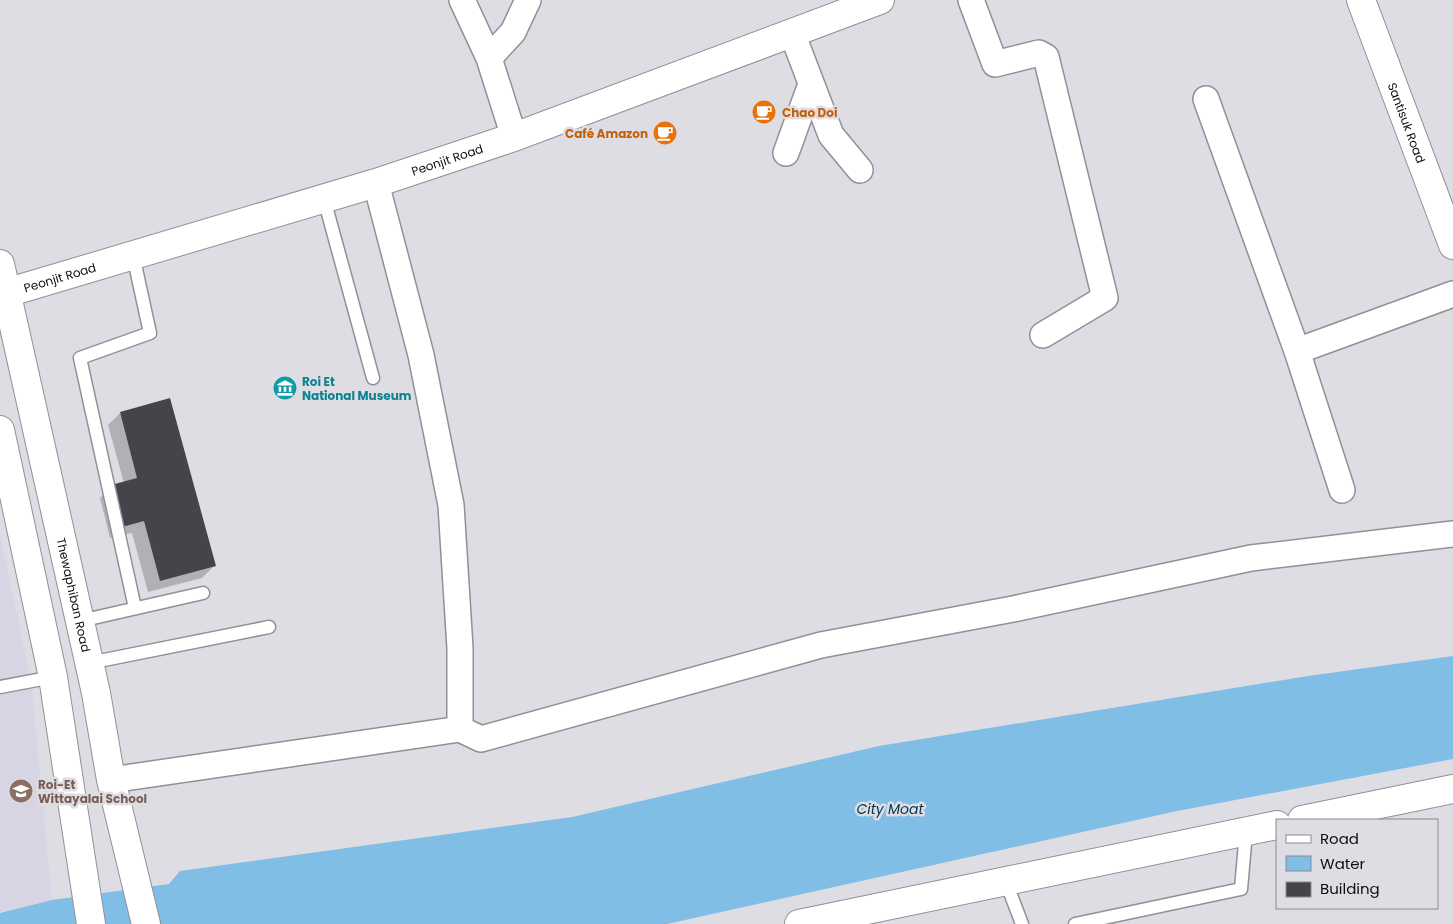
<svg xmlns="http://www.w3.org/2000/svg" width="1453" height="924" font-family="Poppins,sans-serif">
	<rect width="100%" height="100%" fill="#dedde4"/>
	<path fill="#d7d4e3" d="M 0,535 L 31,682 L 52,900 L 0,912 Z"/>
	<path fill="#80bee6" d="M 1453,656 L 1453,759 L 1177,811 L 667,924 L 0,924 L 0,913 L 52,900 L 169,884 L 180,871 L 572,817 L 879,746 L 1308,676 Z"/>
	<path fill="#0003" d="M 120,413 L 214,566 L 202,578 L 148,592 L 132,533 L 110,538 L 100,498 L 112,486 L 124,483 L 108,425 Z"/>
	<path fill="#45444a" d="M 170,398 L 216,566 L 160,581 L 144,521 L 122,527 L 111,485 L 137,478 L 120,412 Z"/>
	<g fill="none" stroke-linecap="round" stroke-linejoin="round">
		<defs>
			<path id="lane" d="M 324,199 L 373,378
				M 133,255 L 150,333 L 80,358 L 135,608
				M 80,621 L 203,593
				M 89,663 L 269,627
				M 0,687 L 53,677
				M 1006,882 L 1022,924
				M 1075,924 L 1241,889 L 1246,832"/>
			<path id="street" d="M 462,0 L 489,58 L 514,137
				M 971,0 L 995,64 L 1039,53 L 1046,57 L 1105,298 L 1043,335
				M 792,33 L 831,135 L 860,170
				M 489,58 L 513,32 L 528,0
				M 1206,99 L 1297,351 L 1342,490
				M 786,153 L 811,84
				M 376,183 L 421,355 L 451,505 L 460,648 L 460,729
				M 1297,351 L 1453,294
				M 111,780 L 460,729 L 481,739 L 821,645 L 1013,609 L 1251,558 L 1453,534"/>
			<g id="secondary">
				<path id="s1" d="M 1361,0 L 1453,245"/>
				<path id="s2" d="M 6,293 L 376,183 L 514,137 L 880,0"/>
				<path d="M 1302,820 L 1453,789"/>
				<path d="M 799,924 L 1277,825"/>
			</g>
			<g id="primary">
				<path id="s3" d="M 0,264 L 96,693 L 111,780 L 146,924"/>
				<path d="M 0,430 L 53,677 L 91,924"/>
			</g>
		</defs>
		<use href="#lane" stroke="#919097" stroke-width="15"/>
		<use href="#street" stroke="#919097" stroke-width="28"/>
		<use href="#secondary" stroke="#919097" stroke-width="30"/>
		<use href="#primary" stroke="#919097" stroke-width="30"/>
		<use href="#lane" stroke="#fff" stroke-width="12"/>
		<use href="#street" stroke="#fff" stroke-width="25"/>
		<use href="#secondary" stroke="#fff" stroke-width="28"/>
		<use href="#primary" stroke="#fff" stroke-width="28"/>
	</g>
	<defs>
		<symbol id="cafe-disc" viewBox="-11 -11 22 22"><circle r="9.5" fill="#e8710a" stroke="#dedde4"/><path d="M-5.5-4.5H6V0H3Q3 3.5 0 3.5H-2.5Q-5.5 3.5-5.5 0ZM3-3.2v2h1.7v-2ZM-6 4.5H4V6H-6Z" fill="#fff"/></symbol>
		<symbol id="museum-disc" viewBox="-11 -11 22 22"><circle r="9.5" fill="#0f9aa8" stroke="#dedde4"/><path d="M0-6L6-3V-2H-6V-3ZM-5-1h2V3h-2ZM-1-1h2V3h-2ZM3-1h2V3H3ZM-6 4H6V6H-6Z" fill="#fff"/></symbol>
		<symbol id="school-disc" viewBox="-11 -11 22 22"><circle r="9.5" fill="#8d6e63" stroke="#dedde4"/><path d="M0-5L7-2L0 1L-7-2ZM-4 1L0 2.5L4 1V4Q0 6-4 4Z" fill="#fff"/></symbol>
	</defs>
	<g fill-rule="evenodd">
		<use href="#cafe-disc" x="750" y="98" width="28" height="28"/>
		<use href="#cafe-disc" x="651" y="119" width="28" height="28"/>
		<use href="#museum-disc" x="271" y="374" width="28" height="28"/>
		<use href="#school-disc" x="7" y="777" width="28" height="28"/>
	</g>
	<g text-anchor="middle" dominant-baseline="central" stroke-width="5" stroke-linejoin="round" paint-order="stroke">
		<g font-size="12" font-weight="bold" fill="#c56008" stroke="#dedde4" text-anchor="start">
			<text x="782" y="112">Chao Doi</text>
			<text x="648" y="133" text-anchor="end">Café Amazon</text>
		</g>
		<g font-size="12" fill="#0e0e10" stroke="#dedde4">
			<text stroke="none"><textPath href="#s1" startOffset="131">Santisuk Road</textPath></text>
			<text stroke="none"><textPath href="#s2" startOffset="461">Peonjit Road</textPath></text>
			<text stroke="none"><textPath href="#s2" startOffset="56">Peonjit Road</textPath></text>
			<text stroke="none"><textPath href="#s3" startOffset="339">Thewaphiban Road</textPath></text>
		</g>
		<g font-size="12" font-weight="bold" fill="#0d838f" stroke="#dedde4" text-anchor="start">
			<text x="302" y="381">Roi Et<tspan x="302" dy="14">National Museum</tspan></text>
		</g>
		<g font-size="12" font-weight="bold" fill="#785e54" stroke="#dedde4" text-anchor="start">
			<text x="38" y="784">Roi-Et<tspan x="38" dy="14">Wittayalai School</tspan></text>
		</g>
		<g font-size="14" font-style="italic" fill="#003651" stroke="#dedde4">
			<text x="890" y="809">City Moat</text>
		</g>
	</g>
	<rect x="1276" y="819" width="162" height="90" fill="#dedde4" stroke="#8b8a8f"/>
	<rect x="1286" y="835" width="25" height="8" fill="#ffffff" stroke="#8b8a8f"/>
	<text x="1320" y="844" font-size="15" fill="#0e0e10">Road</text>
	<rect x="1286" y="856" width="25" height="15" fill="#80bee6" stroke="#8b8a8f"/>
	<text x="1320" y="869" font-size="15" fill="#0e0e10">Water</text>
	<rect x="1286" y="882" width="25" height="15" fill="#45444a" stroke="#8b8a8f"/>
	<text x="1320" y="894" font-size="15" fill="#0e0e10">Building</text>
</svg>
